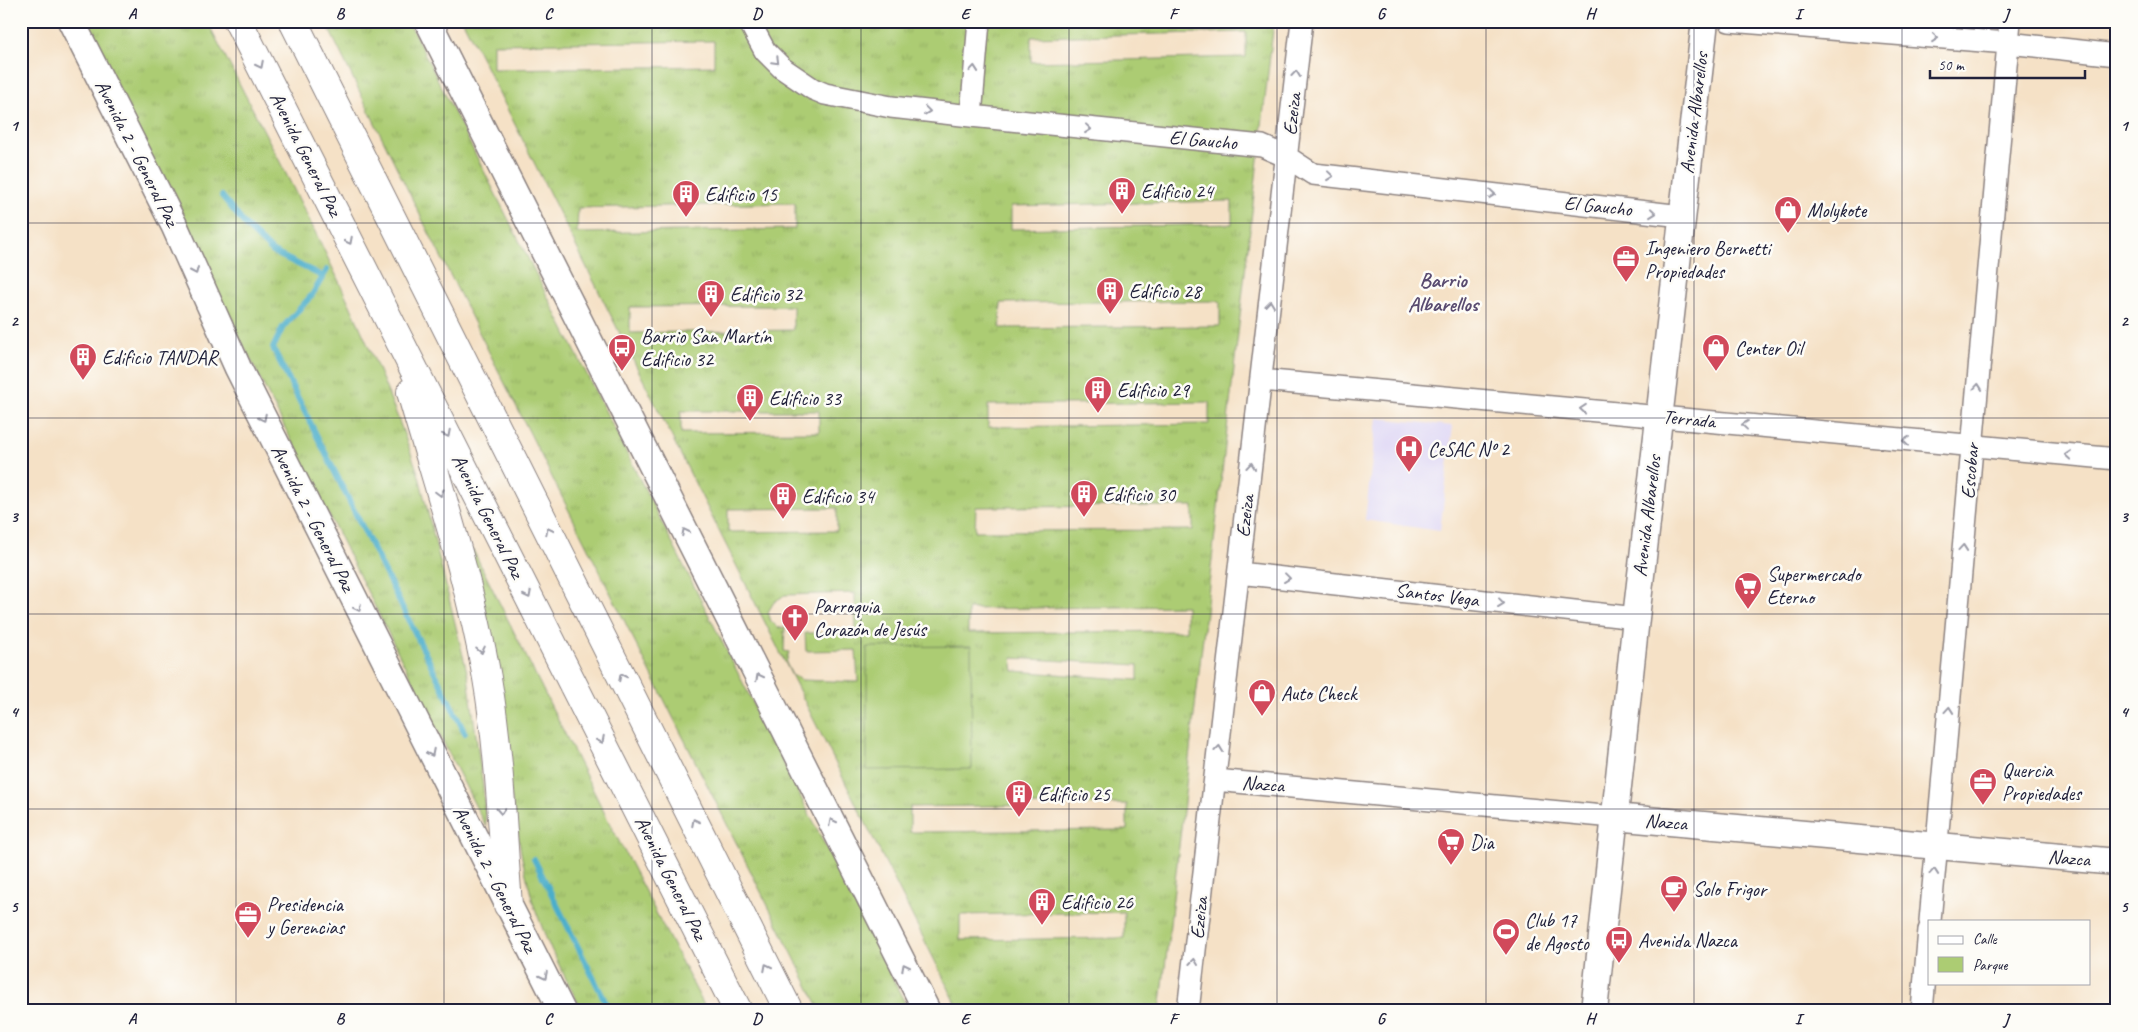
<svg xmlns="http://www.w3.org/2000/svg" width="2138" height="1032" font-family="Caveat,sans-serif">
	<defs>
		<pattern id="grass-tufts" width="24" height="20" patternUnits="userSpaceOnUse" patternTransform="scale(1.25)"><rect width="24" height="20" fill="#accc73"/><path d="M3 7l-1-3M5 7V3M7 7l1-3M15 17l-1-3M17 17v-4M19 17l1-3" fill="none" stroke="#94af64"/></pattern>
	</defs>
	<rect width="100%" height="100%" fill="#fdfcf7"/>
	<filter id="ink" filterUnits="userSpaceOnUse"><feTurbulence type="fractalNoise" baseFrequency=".02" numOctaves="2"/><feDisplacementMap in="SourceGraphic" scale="10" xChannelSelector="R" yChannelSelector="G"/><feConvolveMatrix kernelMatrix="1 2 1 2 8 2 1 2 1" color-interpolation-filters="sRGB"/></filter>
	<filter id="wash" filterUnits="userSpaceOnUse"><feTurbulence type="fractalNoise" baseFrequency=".0096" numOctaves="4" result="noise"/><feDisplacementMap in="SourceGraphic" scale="20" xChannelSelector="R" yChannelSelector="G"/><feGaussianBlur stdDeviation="1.12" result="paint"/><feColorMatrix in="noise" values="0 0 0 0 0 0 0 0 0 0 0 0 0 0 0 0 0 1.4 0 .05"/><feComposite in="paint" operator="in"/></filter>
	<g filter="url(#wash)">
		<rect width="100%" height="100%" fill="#f5e1c6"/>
		<path fill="#ddd5f6" d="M 1377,418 L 1453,426 L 1440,531 L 1365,520 Z"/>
		<path fill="url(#grass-tufts)" stroke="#677757" fill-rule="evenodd" d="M 80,21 L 207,21 C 283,169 365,317 419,476 L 468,676 L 483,787 L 486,827 Z
			M 325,21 L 408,21 L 909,1011 L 821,1011 L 423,221 Z
			M 463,21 L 1274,21 L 1160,1011 L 960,1011 ZM 1246,32 L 1246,57 L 1031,62 L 1031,37 ZM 714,41 L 714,66 L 493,69 L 493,44 ZM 1232,201 L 1232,224 L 1011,229 L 1011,206 ZM 795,203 L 795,229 L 577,233 L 578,208 ZM 1220,301 L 1220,326 L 1000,328 L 1001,303 ZM 793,306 L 793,330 L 630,333 L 630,307 ZM 1209,402 L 1209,424 L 988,427 L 988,405 ZM 681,411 L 819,411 L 819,432 L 681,433 ZM 1193,506 L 1193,530 L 975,531 L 976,507 ZM 837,508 L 837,531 L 728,532 L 728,509 ZM 855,593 L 856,633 L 805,633 L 806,651 L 856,650 L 858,682 L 802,680 L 792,675 L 786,663 L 789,652 L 784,651 L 785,627 L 778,628 L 771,621 L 768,612 L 774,602 L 785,595 ZM 1186,606 L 1186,631 L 968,633 L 968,609 ZM 1012,658 L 1138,665 L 1138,680 L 1014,671 ZM 1127,804 L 1127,830 L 910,832 L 910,807 ZM 1124,912 L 1124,938 L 960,940 L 960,915 Z
			M 473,550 L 607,818 L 707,1011 L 582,1011 L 548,943 L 533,903 L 522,858 L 469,553 Z"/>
		<path fill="#accc73" stroke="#677757" d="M 971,646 L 972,769 L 867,770 L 867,647 Z"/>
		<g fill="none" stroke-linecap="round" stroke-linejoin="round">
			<path stroke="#4caecb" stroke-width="6" d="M 222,196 L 246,226 L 273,252 L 322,276
				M 327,270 L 312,295 L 283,327 L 273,348 L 465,733
				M 534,859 L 610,1011"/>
		</g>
	</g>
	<g filter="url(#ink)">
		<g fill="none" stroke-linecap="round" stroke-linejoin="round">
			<defs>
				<path id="minor" d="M 749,21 L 765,51 L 782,68 L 813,89 L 825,94 L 891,107 L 971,116 L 1262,146 L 1287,157 L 1313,174 L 1682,216
					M 1729,21 L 2008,43 L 2117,55
					M 971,116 L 979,21
					M 1261,380 L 2117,459
					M 1239,573 L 1636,618
					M 1215,780 L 1614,817
					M 1930,921 L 2010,21
					M 1188,1011 L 1302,21
					M 1922,1011 L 1929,930"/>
				<path id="tertiary" d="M 71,21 L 175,227 L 238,368 L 562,1011
					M 428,21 L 927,1011
					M 1614,817 L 2117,862
					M 1594,1011 L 1636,618 L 1705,21"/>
				<path id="motorway" d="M 238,21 L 738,1011
					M 293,21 L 789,1011
					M 411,392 C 438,486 470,581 487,678 C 500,753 502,829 508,905"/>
			</defs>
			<use href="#minor" stroke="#8c8280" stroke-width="24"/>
			<use href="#tertiary" stroke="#8c8280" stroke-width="29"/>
			<use href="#motorway" stroke="#8c8280" stroke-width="30"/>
			<use href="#minor" stroke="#fff" stroke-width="21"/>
			<use href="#tertiary" stroke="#fff" stroke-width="26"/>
			<use href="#motorway" stroke="#fff" stroke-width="28"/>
		</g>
		<defs><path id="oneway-chevron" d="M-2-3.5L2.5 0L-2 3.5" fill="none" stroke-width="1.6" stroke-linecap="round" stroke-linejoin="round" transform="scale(1.25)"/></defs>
		<g stroke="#9c9ca7">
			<use href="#oneway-chevron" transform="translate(1935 38) rotate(5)"/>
			<use href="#oneway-chevron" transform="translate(776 61) rotate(45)"/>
			<use href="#oneway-chevron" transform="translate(260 65) rotate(63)"/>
			<use href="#oneway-chevron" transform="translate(974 69) rotate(-85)"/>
			<use href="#oneway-chevron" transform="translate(1296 74) rotate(-84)"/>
			<use href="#oneway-chevron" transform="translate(927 111) rotate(7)"/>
			<use href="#oneway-chevron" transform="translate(1088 129) rotate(6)"/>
			<use href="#oneway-chevron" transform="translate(1330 176) rotate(6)"/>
			<use href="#oneway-chevron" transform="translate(1492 194) rotate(6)"/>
			<use href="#oneway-chevron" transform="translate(1653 213) rotate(6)"/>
			<use href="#oneway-chevron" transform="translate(349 241) rotate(63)"/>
			<use href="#oneway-chevron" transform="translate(195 271) rotate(66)"/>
			<use href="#oneway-chevron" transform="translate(1270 304) rotate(-83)"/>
			<use href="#oneway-chevron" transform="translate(1978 387) rotate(-85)"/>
			<use href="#oneway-chevron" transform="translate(1583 409) rotate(-175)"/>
			<use href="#oneway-chevron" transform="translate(263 418) rotate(63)"/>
			<use href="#oneway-chevron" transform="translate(1745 425) rotate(-174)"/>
			<use href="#oneway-chevron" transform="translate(447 434) rotate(63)"/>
			<use href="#oneway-chevron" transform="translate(1906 441) rotate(-174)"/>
			<use href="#oneway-chevron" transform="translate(2068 455) rotate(-175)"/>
			<use href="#oneway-chevron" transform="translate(1251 466) rotate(-84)"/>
			<use href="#oneway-chevron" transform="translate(440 493) rotate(75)"/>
			<use href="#oneway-chevron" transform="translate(549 531) rotate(-117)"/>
			<use href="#oneway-chevron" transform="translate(685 532) rotate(-117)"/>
			<use href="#oneway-chevron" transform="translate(1963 548) rotate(-85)"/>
			<use href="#oneway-chevron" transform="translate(1287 578) rotate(7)"/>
			<use href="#oneway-chevron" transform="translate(528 595) rotate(63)"/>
			<use href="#oneway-chevron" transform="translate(1501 603) rotate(7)"/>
			<use href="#oneway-chevron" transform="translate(358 608) rotate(63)"/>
			<use href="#oneway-chevron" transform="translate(481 650) rotate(78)"/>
			<use href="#oneway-chevron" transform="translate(622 677) rotate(-117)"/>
			<use href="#oneway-chevron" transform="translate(759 677) rotate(-117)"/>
			<use href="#oneway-chevron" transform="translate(1949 710) rotate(-85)"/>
			<use href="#oneway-chevron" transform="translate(601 740) rotate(63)"/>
			<use href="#oneway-chevron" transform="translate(1219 749) rotate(-84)"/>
			<use href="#oneway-chevron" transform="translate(431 753) rotate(63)"/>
			<use href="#oneway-chevron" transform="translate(501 811) rotate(87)"/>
			<use href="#oneway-chevron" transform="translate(695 822) rotate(-117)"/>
			<use href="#oneway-chevron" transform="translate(832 822) rotate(-117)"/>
			<use href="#oneway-chevron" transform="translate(1934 872) rotate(-85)"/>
			<use href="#oneway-chevron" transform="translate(1194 962) rotate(-83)"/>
			<use href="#oneway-chevron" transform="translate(767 967) rotate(-117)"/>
			<use href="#oneway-chevron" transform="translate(905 967) rotate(-117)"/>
			<use href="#oneway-chevron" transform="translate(544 976) rotate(63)"/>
		</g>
	</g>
	<path fill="none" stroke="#22223b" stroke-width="1" stroke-opacity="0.55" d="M 236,21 L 236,1011M 444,21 L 444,1011M 652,21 L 652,1011M 861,21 L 861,1011M 1069,21 L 1069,1011M 1277,21 L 1277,1011M 1486,21 L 1486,1011M 1694,21 L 1694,1011M 1902,21 L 1902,1011M 21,223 L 2117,223M 21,418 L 2117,418M 21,614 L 2117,614M 21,809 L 2117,809"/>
	<defs>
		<symbol id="building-pin" viewBox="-11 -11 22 30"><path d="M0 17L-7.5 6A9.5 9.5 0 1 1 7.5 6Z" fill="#d1495b" stroke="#fdfcf7"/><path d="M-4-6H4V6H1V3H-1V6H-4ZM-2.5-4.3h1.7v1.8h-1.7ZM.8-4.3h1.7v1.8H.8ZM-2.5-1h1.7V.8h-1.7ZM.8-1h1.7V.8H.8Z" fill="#fff"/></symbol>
		<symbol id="shop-pin" viewBox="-11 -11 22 30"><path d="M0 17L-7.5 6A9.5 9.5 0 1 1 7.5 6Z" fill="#d1495b" stroke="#fdfcf7"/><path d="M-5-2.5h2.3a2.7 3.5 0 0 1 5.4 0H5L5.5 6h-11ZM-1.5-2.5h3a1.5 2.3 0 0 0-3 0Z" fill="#fff"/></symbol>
		<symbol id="office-pin" viewBox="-11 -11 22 30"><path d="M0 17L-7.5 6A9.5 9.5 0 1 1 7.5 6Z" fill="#d1495b" stroke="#fdfcf7"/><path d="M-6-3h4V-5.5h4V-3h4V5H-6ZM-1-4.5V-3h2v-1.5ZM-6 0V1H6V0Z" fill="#fff"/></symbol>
		<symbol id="bus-pin" viewBox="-11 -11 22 30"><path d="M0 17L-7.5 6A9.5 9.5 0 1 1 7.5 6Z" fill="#d1495b" stroke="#fdfcf7"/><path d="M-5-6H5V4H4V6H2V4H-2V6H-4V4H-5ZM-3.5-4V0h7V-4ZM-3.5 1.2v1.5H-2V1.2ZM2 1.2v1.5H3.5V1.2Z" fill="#fff"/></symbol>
		<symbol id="hospital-pin" viewBox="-11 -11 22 30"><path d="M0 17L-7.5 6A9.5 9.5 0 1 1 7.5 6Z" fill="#d1495b" stroke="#fdfcf7"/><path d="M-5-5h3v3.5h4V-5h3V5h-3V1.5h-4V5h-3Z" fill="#fff"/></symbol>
		<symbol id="supermarket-pin" viewBox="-11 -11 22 30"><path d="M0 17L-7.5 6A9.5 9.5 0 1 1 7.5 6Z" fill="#d1495b" stroke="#fdfcf7"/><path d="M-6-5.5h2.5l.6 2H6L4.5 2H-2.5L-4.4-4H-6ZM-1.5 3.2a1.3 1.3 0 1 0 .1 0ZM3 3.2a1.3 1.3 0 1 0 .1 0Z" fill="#fff"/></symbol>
		<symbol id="church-pin" viewBox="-11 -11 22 30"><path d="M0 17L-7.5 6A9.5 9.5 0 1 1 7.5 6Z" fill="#d1495b" stroke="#fdfcf7"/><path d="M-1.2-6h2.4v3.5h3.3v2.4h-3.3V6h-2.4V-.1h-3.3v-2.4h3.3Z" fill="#fff"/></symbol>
		<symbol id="cafe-pin" viewBox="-11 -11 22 30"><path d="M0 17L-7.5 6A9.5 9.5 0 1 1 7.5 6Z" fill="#d1495b" stroke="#fdfcf7"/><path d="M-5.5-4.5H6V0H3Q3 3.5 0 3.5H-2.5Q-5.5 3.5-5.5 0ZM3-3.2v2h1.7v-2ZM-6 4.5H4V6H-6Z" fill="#fff"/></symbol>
		<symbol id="stadium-pin" viewBox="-11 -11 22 30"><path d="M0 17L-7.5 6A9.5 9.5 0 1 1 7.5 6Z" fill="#d1495b" stroke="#fdfcf7"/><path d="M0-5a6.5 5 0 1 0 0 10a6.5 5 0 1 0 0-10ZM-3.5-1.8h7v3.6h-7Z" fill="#fff"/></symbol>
	</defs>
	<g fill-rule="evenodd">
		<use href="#building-pin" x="1106" y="175" width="32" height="43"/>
		<use href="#building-pin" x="670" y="178" width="32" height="43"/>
		<use href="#shop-pin" x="1772" y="194" width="32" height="43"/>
		<use href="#office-pin" x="1610" y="243" width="32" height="43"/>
		<use href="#building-pin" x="1094" y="275" width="32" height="43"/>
		<use href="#building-pin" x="695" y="278" width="32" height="43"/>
		<use href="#bus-pin" x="606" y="332" width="32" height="43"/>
		<use href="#shop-pin" x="1700" y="332" width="32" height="43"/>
		<use href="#building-pin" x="67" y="341" width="32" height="43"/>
		<use href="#building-pin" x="1082" y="374" width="32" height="43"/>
		<use href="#building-pin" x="734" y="382" width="32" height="43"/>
		<use href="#hospital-pin" x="1393" y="433" width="32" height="43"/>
		<use href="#building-pin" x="1068" y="478" width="32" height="43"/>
		<use href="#building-pin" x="767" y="480" width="32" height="43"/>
		<use href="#supermarket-pin" x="1732" y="570" width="32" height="43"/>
		<use href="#church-pin" x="779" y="602" width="32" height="43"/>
		<use href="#shop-pin" x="1246" y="677" width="32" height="43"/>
		<use href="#office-pin" x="1967" y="766" width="32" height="43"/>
		<use href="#building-pin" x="1003" y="778" width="32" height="43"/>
		<use href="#supermarket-pin" x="1435" y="826" width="32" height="43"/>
		<use href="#cafe-pin" x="1658" y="873" width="32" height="43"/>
		<use href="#building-pin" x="1026" y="886" width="32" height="43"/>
		<use href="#office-pin" x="232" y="899" width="32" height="43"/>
		<use href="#stadium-pin" x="1490" y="916" width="32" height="43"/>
		<use href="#bus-pin" x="1603" y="924" width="32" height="43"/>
	</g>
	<g text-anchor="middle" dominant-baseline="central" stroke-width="5" stroke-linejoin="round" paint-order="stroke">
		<g font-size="20" fill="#22223b" stroke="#fdfcf7">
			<text transform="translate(1694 113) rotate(-83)">Avenida Albarellos</text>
			<text transform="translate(1292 114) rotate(-83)">Ezeiza</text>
			<text transform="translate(1203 140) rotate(5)">El Gaucho</text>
			<text transform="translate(137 153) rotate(63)">Avenida 2 - General Paz</text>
			<text transform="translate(306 154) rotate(63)">Avenida General Paz</text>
			<text transform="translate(1598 206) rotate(6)">El Gaucho</text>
			<text transform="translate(1689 419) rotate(6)">Terrada</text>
			<text transform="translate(1970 471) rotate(-85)">Escobar</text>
			<text transform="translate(488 516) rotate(63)">Avenida General Paz</text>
			<text transform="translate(1245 516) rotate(-83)">Ezeiza</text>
			<text transform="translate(1647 516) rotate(-83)">Avenida Albarellos</text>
			<text transform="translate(313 518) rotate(63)">Avenida 2 - General Paz</text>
			<text transform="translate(1437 595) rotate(7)">Santos Vega</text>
			<text transform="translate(1263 784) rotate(5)">Nazca</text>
			<text transform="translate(1666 822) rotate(5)">Nazca</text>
			<text transform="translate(2069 858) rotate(5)">Nazca</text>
			<text transform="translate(671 878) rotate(63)">Avenida General Paz</text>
			<text transform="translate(495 879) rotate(63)">Avenida 2 - General Paz</text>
			<text transform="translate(1199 918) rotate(-84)">Ezeiza</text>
		</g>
		<g font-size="20" fill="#22223b" stroke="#fdfcf7" text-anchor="start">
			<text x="1141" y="191">Edificio 24</text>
			<text x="705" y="194">Edificio 15</text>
			<text x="1807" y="210">Molykote</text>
			<text x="1645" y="248">Ingeniero Bernetti<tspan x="1645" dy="23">Propiedades</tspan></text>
			<text x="1129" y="291">Edificio 28</text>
			<text x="730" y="294">Edificio 32</text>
			<text x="641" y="336">Barrio San Martín<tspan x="641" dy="23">Edificio 32</tspan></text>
			<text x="1735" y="348">Center Oil</text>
			<text x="102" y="357">Edificio TANDAR</text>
			<text x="1117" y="390">Edificio 29</text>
			<text x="769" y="398">Edificio 33</text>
			<text x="1428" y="449">CeSAC Nº 2</text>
			<text x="1103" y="494">Edificio 30</text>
			<text x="802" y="496">Edificio 34</text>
			<text x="1767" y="574">Supermercado<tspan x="1767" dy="23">Eterno</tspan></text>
			<text x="814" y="606">Parroquia<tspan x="814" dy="23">Corazón de Jesús</tspan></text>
			<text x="1281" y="693">Auto Check</text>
			<text x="2002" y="770">Quercia<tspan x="2002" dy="23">Propiedades</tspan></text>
			<text x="1038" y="794">Edificio 25</text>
			<text x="1470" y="842">Dia</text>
			<text x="1693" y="889">Solo Frigor</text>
			<text x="1061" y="902">Edificio 26</text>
			<text x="267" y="904">Presidencia<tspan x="267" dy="23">y Gerencias</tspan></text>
			<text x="1525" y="920">Club 17<tspan x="1525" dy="23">de Agosto</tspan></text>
			<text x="1638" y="940">Avenida Nazca</text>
		</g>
		<g font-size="21" font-weight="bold" fill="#594b70" stroke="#fdfcf7">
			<text x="1443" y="280">Barrio<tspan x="1443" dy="24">Albarellos</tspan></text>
		</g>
	</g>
	<rect width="2138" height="1032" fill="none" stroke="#fdfcf7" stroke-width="55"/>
	<rect x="1928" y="920" width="162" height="65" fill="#fdfcf7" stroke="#a5a5ac"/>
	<rect x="1938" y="936" width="25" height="8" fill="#ffffff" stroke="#a5a5ac"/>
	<text x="1973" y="944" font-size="15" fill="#22223b">Calle</text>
	<rect x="1938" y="957" width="25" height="15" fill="#accc73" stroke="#a5a5ac"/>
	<text x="1973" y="970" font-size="15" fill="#22223b">Parque</text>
	<path d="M1930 70v8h155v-8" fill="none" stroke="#22223b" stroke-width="2.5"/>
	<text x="1938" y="70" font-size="15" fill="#22223b" stroke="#fdfcf7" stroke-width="4" paint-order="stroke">50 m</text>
	<rect x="28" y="28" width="2082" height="976" fill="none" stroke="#22223b" stroke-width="2"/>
	<g font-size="16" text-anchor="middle" font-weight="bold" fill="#22223b">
		<text x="132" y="19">A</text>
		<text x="340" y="19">B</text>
		<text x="548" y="19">C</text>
		<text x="757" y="19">D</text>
		<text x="965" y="19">E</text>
		<text x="1173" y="19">F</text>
		<text x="1381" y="19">G</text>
		<text x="1590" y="19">H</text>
		<text x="1798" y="19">I</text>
		<text x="2006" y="19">J</text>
		<text x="14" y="131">1</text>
		<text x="2124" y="131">1</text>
		<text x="14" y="326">2</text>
		<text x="2124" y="326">2</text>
		<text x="14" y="522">3</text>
		<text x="2124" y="522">3</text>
		<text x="14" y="717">4</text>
		<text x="2124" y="717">4</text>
		<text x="14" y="912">5</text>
		<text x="2124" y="912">5</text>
		<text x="132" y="1024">A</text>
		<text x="340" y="1024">B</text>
		<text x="548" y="1024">C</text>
		<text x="757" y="1024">D</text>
		<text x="965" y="1024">E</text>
		<text x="1173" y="1024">F</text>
		<text x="1381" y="1024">G</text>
		<text x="1590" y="1024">H</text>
		<text x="1798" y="1024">I</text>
		<text x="2006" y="1024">J</text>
	</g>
</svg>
